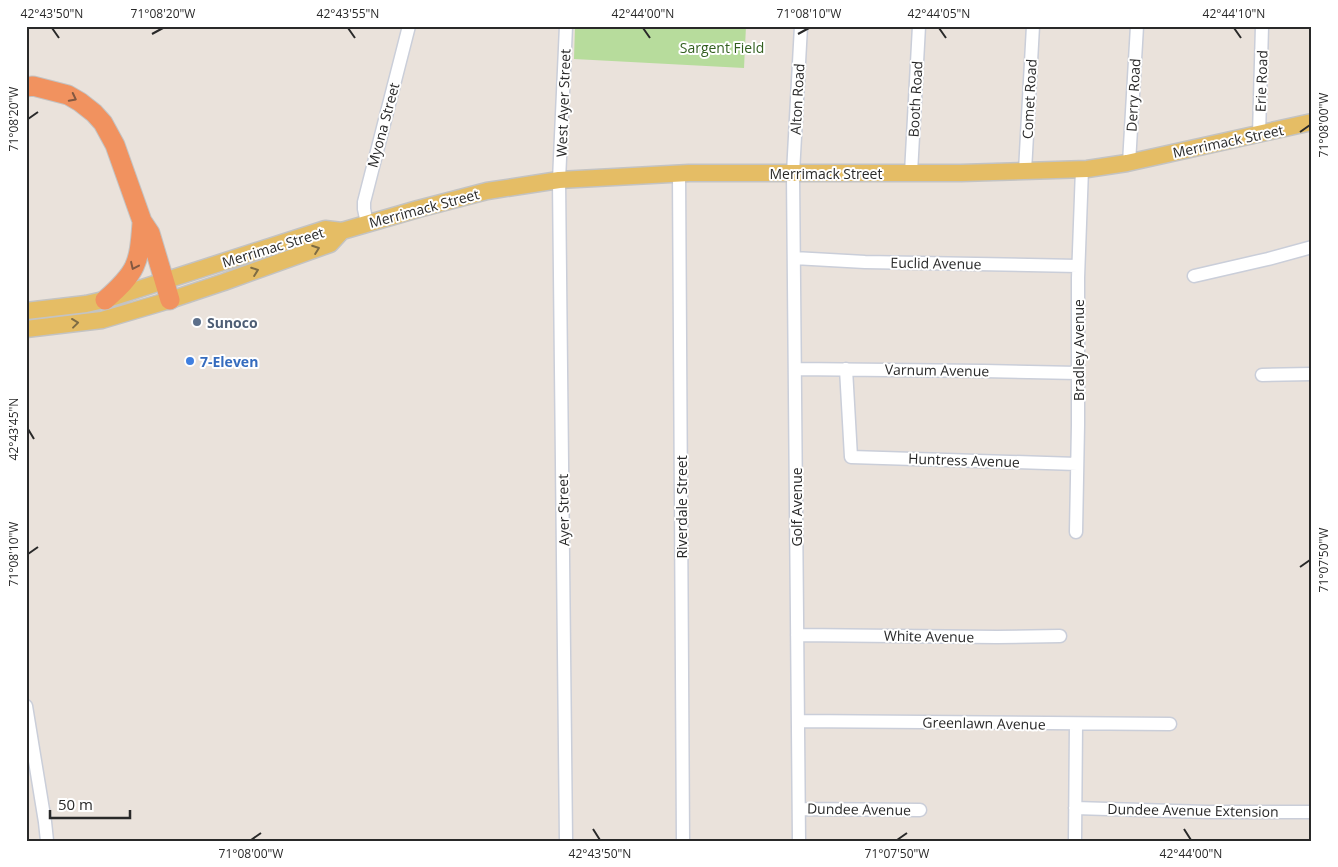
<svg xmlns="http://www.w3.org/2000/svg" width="1338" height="867" font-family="'Open Sans',sans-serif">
	<rect width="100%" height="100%" fill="#eae2db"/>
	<path fill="#b7dc9c" d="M 575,26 L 746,26 L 744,68 L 574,59 Z"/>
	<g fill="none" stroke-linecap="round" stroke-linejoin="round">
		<defs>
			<path id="minor" d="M 1259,135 L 1262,26
				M 1129,163 L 1137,26
				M 1025,171 L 1033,26
				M 679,173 L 683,841
				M 911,173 L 919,26
				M 367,223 L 364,209 L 364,202 L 409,26
				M 794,258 L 865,262 L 1078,266
				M 1194,276 L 1268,259 L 1312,247
				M 795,369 L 983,371 L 1078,373
				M 846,369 L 851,457 L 1077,464
				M 1262,375 L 1312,374
				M 1076,532 L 1078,425 L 1078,278 L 1082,169
				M 797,635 L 997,637 L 1060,636
				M 26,706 L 45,822 L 47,841
				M 798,721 L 1170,724
				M 1075,808 L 1208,812 L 1312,812
				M 799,809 L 920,810
				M 566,841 L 559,180 L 566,26
				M 799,841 L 793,173 L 801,26
				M 1075,841 L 1076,724"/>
			<path id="major" d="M 26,311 L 86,304 L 108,299 L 325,229 L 342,231 L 418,209 L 487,191 L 559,180 L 689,173 L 961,173 L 1087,169 L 1127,163 L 1312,122
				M 26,329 L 102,320 L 170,300 L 224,282 L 330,244 L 342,231"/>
			<path id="highway" d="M 26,87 L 33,86 L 68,95 L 80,102 L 94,113 L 103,123 L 115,145 L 142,221 L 150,233 L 170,300
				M 105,300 C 137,272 139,264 142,223"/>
		</defs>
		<use href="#minor" stroke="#caced9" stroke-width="15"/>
		<use href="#major" stroke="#c3c3c3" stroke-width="19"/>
		<use href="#highway" stroke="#c3c3c3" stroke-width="21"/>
		<use href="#minor" stroke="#fff" stroke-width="12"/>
		<use href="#major" stroke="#e5bd65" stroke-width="16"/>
		<use href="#highway" stroke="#f1925f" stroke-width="19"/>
	</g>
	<defs><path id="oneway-chevron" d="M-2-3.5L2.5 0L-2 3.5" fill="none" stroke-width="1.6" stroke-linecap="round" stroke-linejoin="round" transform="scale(1.25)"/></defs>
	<g stroke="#835841">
		<use href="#oneway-chevron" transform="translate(73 98) rotate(27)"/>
		<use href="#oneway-chevron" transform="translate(134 266) rotate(115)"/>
	</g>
	<g stroke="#7e6c44">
		<use href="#oneway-chevron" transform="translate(316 249) rotate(-20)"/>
		<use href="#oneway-chevron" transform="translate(255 271) rotate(-20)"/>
		<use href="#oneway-chevron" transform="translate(75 323) rotate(-7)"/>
	</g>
	<path fill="none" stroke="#292929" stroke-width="2" d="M 52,28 L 59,38M 348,28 L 355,38M 643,28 L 650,38M 939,28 L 946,38M 1234,28 L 1241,38M 152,34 L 163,28M 798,34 L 809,28M 28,119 L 38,112M 1300,132 L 1310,125M 28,429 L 34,439M 28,554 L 38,547M 1300,567 L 1310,560M 593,829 L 600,840M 1184,829 L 1191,840M 251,840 L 261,833M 897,840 L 907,833"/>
	<circle fill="#5c6f8a" stroke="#fff" stroke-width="2" cx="197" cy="322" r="5"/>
	<circle fill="#3f7fe0" stroke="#fff" stroke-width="2" cx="190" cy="361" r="5"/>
	<g text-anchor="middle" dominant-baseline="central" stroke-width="4" stroke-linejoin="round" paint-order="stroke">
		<g font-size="14" fill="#325f1f" stroke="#fff">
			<text x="722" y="47">Sargent Field</text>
		</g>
		<g font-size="14" fill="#292929" stroke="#fff">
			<text transform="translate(1261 81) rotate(-88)">Erie Road</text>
			<text transform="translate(1133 95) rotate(-87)">Derry Road</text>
			<text transform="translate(797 99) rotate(-87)">Alton Road</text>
			<text transform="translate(915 99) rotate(-87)">Booth Road</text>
			<text transform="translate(1029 99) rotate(-87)">Comet Road</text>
			<text transform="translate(563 103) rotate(-88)">West Ayer Street</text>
			<text transform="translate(383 125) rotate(-75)">Myona Street</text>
			<text transform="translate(1228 141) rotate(-12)">Merrimack Street</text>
			<text x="826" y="173">Merrimack Street</text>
			<text transform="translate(424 208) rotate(-15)">Merrimack Street</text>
			<text transform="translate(273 247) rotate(-17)">Merrimac Street</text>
			<text transform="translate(936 263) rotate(1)">Euclid Avenue</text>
			<text transform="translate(1078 350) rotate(-90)">Bradley Avenue</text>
			<text transform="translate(937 370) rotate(1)">Varnum Avenue</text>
			<text transform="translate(964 460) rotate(2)">Huntress Avenue</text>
			<text transform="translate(681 507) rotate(-90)">Riverdale Street</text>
			<text transform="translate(796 507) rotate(-90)">Golf Avenue</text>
			<text transform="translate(563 510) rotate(-91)">Ayer Street</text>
			<text transform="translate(929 636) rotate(1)">White Avenue</text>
			<text transform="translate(984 723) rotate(1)">Greenlawn Avenue</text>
			<text transform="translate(859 809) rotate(1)">Dundee Avenue</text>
			<text transform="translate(1193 810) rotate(1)">Dundee Avenue Extension</text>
		</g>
		<g font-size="14" font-weight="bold" fill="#4e5e75" stroke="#fff" text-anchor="start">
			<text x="207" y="322">Sunoco</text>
		</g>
		<g font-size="14" font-weight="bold" fill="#366cbe" stroke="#fff" text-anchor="start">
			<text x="200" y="361">7-Eleven</text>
		</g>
	</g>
	<rect width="1338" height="867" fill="none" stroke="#ffffff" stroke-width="55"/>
	<path d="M50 810v8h80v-8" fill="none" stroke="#292929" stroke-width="2.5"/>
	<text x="58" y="810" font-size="15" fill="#292929" stroke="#ffffff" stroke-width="4" paint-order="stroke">50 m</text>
	<rect x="28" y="28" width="1282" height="812" fill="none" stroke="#292929" stroke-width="2"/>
	<g font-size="12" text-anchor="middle" fill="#292929">
		<text x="52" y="18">42°43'50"N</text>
		<text x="163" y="18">71°08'20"W</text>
		<text x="348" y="18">42°43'55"N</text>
		<text x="643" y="18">42°44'00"N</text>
		<text x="809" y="18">71°08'10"W</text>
		<text x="939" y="18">42°44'05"N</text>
		<text x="1234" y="18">42°44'10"N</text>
		<text transform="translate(14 119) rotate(-90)" y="4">71°08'20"W</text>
		<text transform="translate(1324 125) rotate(-90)" y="4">71°08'00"W</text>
		<text transform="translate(14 429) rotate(-90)" y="4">42°43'45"N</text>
		<text transform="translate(14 554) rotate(-90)" y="4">71°08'10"W</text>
		<text transform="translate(1324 560) rotate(-90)" y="4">71°07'50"W</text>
		<text x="251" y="858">71°08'00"W</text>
		<text x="600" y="858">42°43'50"N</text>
		<text x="897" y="858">71°07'50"W</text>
		<text x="1191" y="858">42°44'00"N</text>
	</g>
</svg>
